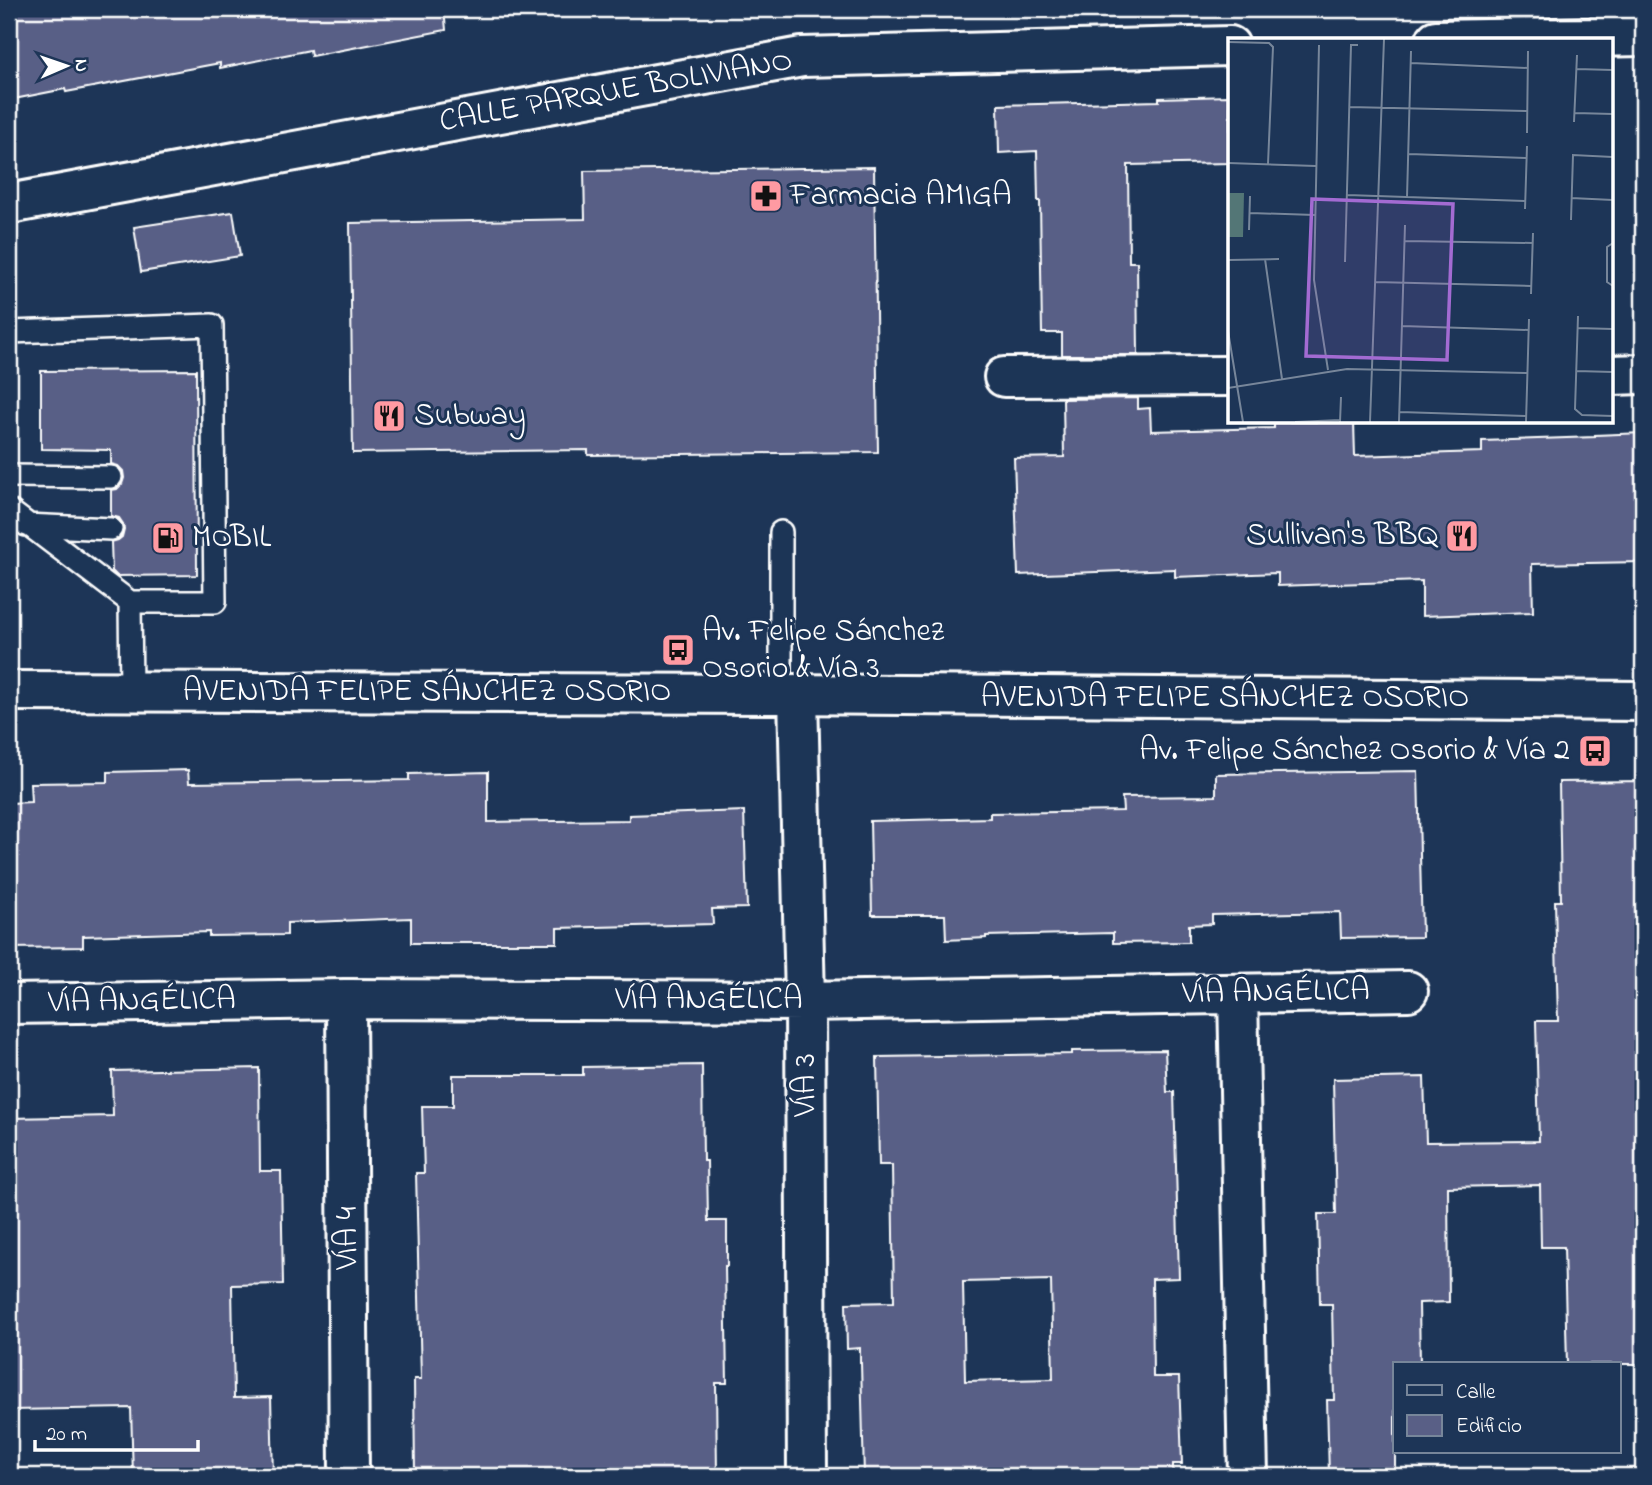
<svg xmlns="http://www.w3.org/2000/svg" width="1652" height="1485" font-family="'Indie Flower',sans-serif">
	<rect width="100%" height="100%" fill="#1d3557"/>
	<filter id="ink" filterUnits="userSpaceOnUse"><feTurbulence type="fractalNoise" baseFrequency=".0143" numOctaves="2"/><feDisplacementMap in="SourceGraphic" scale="14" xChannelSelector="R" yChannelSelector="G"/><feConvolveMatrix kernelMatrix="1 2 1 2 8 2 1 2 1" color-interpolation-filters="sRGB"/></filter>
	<g filter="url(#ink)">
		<path fill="#595f86" stroke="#fff" stroke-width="2" fill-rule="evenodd" d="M 30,9 L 444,9 L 446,30 L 311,56 L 310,50 L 220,68 L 220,63 L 66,92 L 65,89 L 9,100 L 9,13 Z
			M 1230,96 L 1230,163 L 1128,165 L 1129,262 L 1137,262 L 1138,355 L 1062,355 L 1062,333 L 1042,333 L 1040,201 L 1038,201 L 1037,151 L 999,153 L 998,105 L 1159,101 L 1159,98 Z
			M 874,167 L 878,452 L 588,455 L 588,450 L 353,453 L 350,223 L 585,219 L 584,171 Z
			M 233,212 L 240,256 L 141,272 L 134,227 Z
			M 196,370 L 197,575 L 117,576 L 112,571 L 111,542 L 118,540 L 122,537 L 124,529 L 123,524 L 119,518 L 111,516 L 111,490 L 117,489 L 122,484 L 124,478 L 123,471 L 118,466 L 111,464 L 111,450 L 41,449 L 41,371 Z
			M 1138,398 L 1138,409 L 1150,408 L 1151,431 L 1274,428 L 1274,422 L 1354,422 L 1355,456 L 1482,452 L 1482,441 L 1595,437 L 1595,435 L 1643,433 L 1643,562 L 1532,564 L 1533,612 L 1422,616 L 1422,581 L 1278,586 L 1278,573 L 1175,577 L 1175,569 L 1018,575 L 1014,458 L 1064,457 L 1063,399 Z
			M 188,770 L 189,783 L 409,780 L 409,774 L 488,772 L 488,822 L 629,820 L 629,815 L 744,811 L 747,908 L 712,909 L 713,924 L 557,928 L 557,943 L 411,943 L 411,918 L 287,923 L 287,935 L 209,936 L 209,932 L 83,936 L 83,947 L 9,948 L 9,803 L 31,802 L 30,783 L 108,782 L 108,772 Z
			M 1418,771 L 1422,937 L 1341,938 L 1340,912 L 1212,915 L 1212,924 L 1189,925 L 1189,942 L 1113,943 L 1113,933 L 986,936 L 986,938 L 946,940 L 945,915 L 872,915 L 870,821 L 990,818 L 990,813 L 1123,811 L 1122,797 L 1216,796 L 1216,774 Z
			M 1643,781 L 1643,1364 L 1567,1364 L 1564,1247 L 1541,1247 L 1540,1185 L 1448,1187 L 1449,1302 L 1419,1303 L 1420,1364 L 1395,1364 L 1395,1476 L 1329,1476 L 1327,1400 L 1334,1400 L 1332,1304 L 1320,1304 L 1318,1214 L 1336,1214 L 1333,1079 L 1424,1077 L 1426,1142 L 1539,1141 L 1536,1021 L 1558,1021 L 1555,901 L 1561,901 L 1559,782 Z
			M 1165,1050 L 1167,1092 L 1174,1092 L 1179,1278 L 1152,1279 L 1153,1377 L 1179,1377 L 1182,1464 L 1173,1464 L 1173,1476 L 864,1476 L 861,1363 L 860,1363 L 860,1348 L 847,1349 L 846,1303 L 894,1302 L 892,1165 L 879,1165 L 877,1057 L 1072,1054 L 1072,1051 ZM 1051,1280 L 1053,1379 L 965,1381 L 963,1282 Z
			M 702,1065 L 703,1161 L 707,1161 L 708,1221 L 727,1221 L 727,1266 L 725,1266 L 727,1383 L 716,1383 L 717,1476 L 415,1476 L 414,1379 L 421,1379 L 416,1173 L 424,1173 L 422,1106 L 453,1106 L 453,1075 L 583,1075 L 583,1067 Z
			M 259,1068 L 260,1171 L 281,1171 L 283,1284 L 232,1285 L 234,1398 L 271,1397 L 273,1476 L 133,1476 L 131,1408 L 9,1410 L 9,1118 L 113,1116 L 112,1071 Z"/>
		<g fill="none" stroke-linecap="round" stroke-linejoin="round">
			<defs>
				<path id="service" d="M 9,332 L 212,325 L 215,602 L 130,602 L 131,691
					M 9,476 L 111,477
					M 9,510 L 130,602
					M 26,525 L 111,529
					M 781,532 L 781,694"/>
				<path id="minor" d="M 1436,40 L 1643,36
					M 9,204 L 802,57 L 1230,46
					M 1612,375 L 1643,374
					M 1004,377 L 1230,376
					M 798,694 L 805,1001 L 807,1476
					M 1238,994 L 1248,1476
					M 346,999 L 349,1476
					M 9,1004 L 346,999 L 805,1001 L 1408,991"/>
				<path id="tertiary" d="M 9,691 L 781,694 L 1643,701"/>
			</defs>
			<use href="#service" stroke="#fff" stroke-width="26"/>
			<use href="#minor" stroke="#fff" stroke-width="44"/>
			<use href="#tertiary" stroke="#fff" stroke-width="44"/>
			<use href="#service" stroke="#1d3557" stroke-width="21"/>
			<use href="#minor" stroke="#1d3557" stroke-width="38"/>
			<use href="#tertiary" stroke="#1d3557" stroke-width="38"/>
		</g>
	</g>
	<defs>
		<symbol id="pharmacy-square" viewBox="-11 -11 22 22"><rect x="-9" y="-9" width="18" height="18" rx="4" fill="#ff9aa2" stroke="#1d3557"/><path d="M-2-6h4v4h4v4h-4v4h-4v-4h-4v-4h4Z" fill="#111"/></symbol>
		<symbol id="restaurant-square" viewBox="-11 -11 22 22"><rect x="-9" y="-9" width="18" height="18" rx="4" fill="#ff9aa2" stroke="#1d3557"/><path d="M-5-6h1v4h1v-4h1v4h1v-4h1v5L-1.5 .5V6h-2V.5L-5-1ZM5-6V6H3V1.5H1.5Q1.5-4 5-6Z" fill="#111"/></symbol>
		<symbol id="fuel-square" viewBox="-11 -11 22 22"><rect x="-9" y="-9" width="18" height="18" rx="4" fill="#ff9aa2" stroke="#1d3557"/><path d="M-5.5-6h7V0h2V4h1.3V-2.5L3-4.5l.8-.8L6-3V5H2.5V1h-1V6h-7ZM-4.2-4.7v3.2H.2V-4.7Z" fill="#111"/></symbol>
		<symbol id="bus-square" viewBox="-11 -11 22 22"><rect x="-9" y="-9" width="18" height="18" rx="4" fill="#ff9aa2" stroke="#1d3557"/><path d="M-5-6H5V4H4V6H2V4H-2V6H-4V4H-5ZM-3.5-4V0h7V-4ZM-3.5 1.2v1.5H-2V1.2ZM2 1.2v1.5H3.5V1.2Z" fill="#111"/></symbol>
	</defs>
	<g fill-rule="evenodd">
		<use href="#pharmacy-square" x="747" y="177" width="38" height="38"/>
		<use href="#restaurant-square" x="370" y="397" width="38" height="38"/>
		<use href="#restaurant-square" x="1443" y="517" width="38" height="38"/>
		<use href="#fuel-square" x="149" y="519" width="38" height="38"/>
		<use href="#bus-square" x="659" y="631" width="38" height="38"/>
		<use href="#bus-square" x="1576" y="732" width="38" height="38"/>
	</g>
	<g text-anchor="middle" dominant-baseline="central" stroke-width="6" stroke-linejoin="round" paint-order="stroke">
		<g font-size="32" fill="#fff" stroke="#1d3557">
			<text transform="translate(616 92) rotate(-10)">CALLE PARQUE BOLIVIANO</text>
			<text x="427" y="692">AVENIDA FELIPE SÁNCHEZ OSORIO</text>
			<text x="1225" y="698">AVENIDA FELIPE SÁNCHEZ OSORIO</text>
			<text transform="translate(1276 993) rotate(-1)">VÍA ANGÉLICA</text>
			<text x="709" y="1000">VÍA ANGÉLICA</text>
			<text transform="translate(142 1002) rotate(-1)">VÍA ANGÉLICA</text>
			<text transform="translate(806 1085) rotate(-90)">VÍA 3</text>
			<text transform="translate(348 1238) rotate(-90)">VÍA 4</text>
		</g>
		<g font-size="32" fill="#fff" stroke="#1d3557" text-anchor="start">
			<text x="790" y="196">Farmacia AMIGA</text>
			<text x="414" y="416">Subway</text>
			<text x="1438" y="536" text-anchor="end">Sullivan's BBQ</text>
			<text x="192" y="538">MOBIL</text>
			<text x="702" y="632">Av. Felipe Sánchez<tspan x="702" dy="37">Osorio &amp; Vía 3</tspan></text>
			<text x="1570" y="751" text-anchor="end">Av. Felipe Sánchez Osorio &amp; Vía 2</text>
		</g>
	</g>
	<g transform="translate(1228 38)">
		<rect width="385" height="385" fill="#1d3557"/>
		<path d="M 0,155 L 16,155 L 15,199 L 0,199 Z" fill="#537676"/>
		<path fill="none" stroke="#77869a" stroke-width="2" d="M 0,4 L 41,5 L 45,9 L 40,126M 91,7 L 86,242 L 100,332M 183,25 L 300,30M 348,31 L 385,32M 121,69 L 299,73M 347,75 L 385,76M 346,84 L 349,17M 299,95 L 300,13M 181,116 L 298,120M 0,125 L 88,128M 119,157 L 297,163M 179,159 L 183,13M 343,160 L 385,162M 297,171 L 299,108M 22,175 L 87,177M 343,182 L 345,117 L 385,119M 21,192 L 22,158M 177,203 L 305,205M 385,205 L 379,209 L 379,244 L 385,248M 37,221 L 54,341M 0,222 L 51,221M 117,224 L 123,7 L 130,7M 147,244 L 303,248M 303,256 L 305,195M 350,278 L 347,371 L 354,377 L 385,378M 174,288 L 301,292M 349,290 L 385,291M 0,293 L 15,384M 348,333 L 385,334M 0,350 L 119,331 L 300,335M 172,374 L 298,378M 67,384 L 112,382M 112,384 L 113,359M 142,384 L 156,1M 171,384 L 177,187M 298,384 L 301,281"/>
		<path fill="#a36bd2" fill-opacity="0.15" stroke="#a36bd2" stroke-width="3.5" d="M 84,161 L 225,166 L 219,322 L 78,318 Z"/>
		<rect width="385" height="385" fill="none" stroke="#fff" stroke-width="3.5"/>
	</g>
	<rect width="1652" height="1485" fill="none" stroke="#1d3557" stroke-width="35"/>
	<rect x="18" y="18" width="1617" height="1450" fill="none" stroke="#fff" stroke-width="2.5" filter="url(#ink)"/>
	<rect x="1393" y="1362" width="228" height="91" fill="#1d3557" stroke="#77869a" stroke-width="2"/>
	<rect x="1407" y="1385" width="35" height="10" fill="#1d3557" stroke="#77869a" stroke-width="2"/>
	<text x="1456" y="1398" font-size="21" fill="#ffffff">Calle</text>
	<rect x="1407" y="1415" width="35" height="21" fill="#595f86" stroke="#77869a" stroke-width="2"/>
	<text x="1456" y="1432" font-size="21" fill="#ffffff">Edificio</text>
	<g transform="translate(66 66) rotate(88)" stroke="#1d3557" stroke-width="5" paint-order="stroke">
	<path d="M0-5L12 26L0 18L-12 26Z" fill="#ffffff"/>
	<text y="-10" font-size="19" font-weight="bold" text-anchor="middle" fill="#ffffff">N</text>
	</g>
	<path d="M35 1440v10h163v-10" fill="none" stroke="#ffffff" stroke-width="3.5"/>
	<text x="46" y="1440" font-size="21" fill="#ffffff" stroke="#1d3557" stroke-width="5" paint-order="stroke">20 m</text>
</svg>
